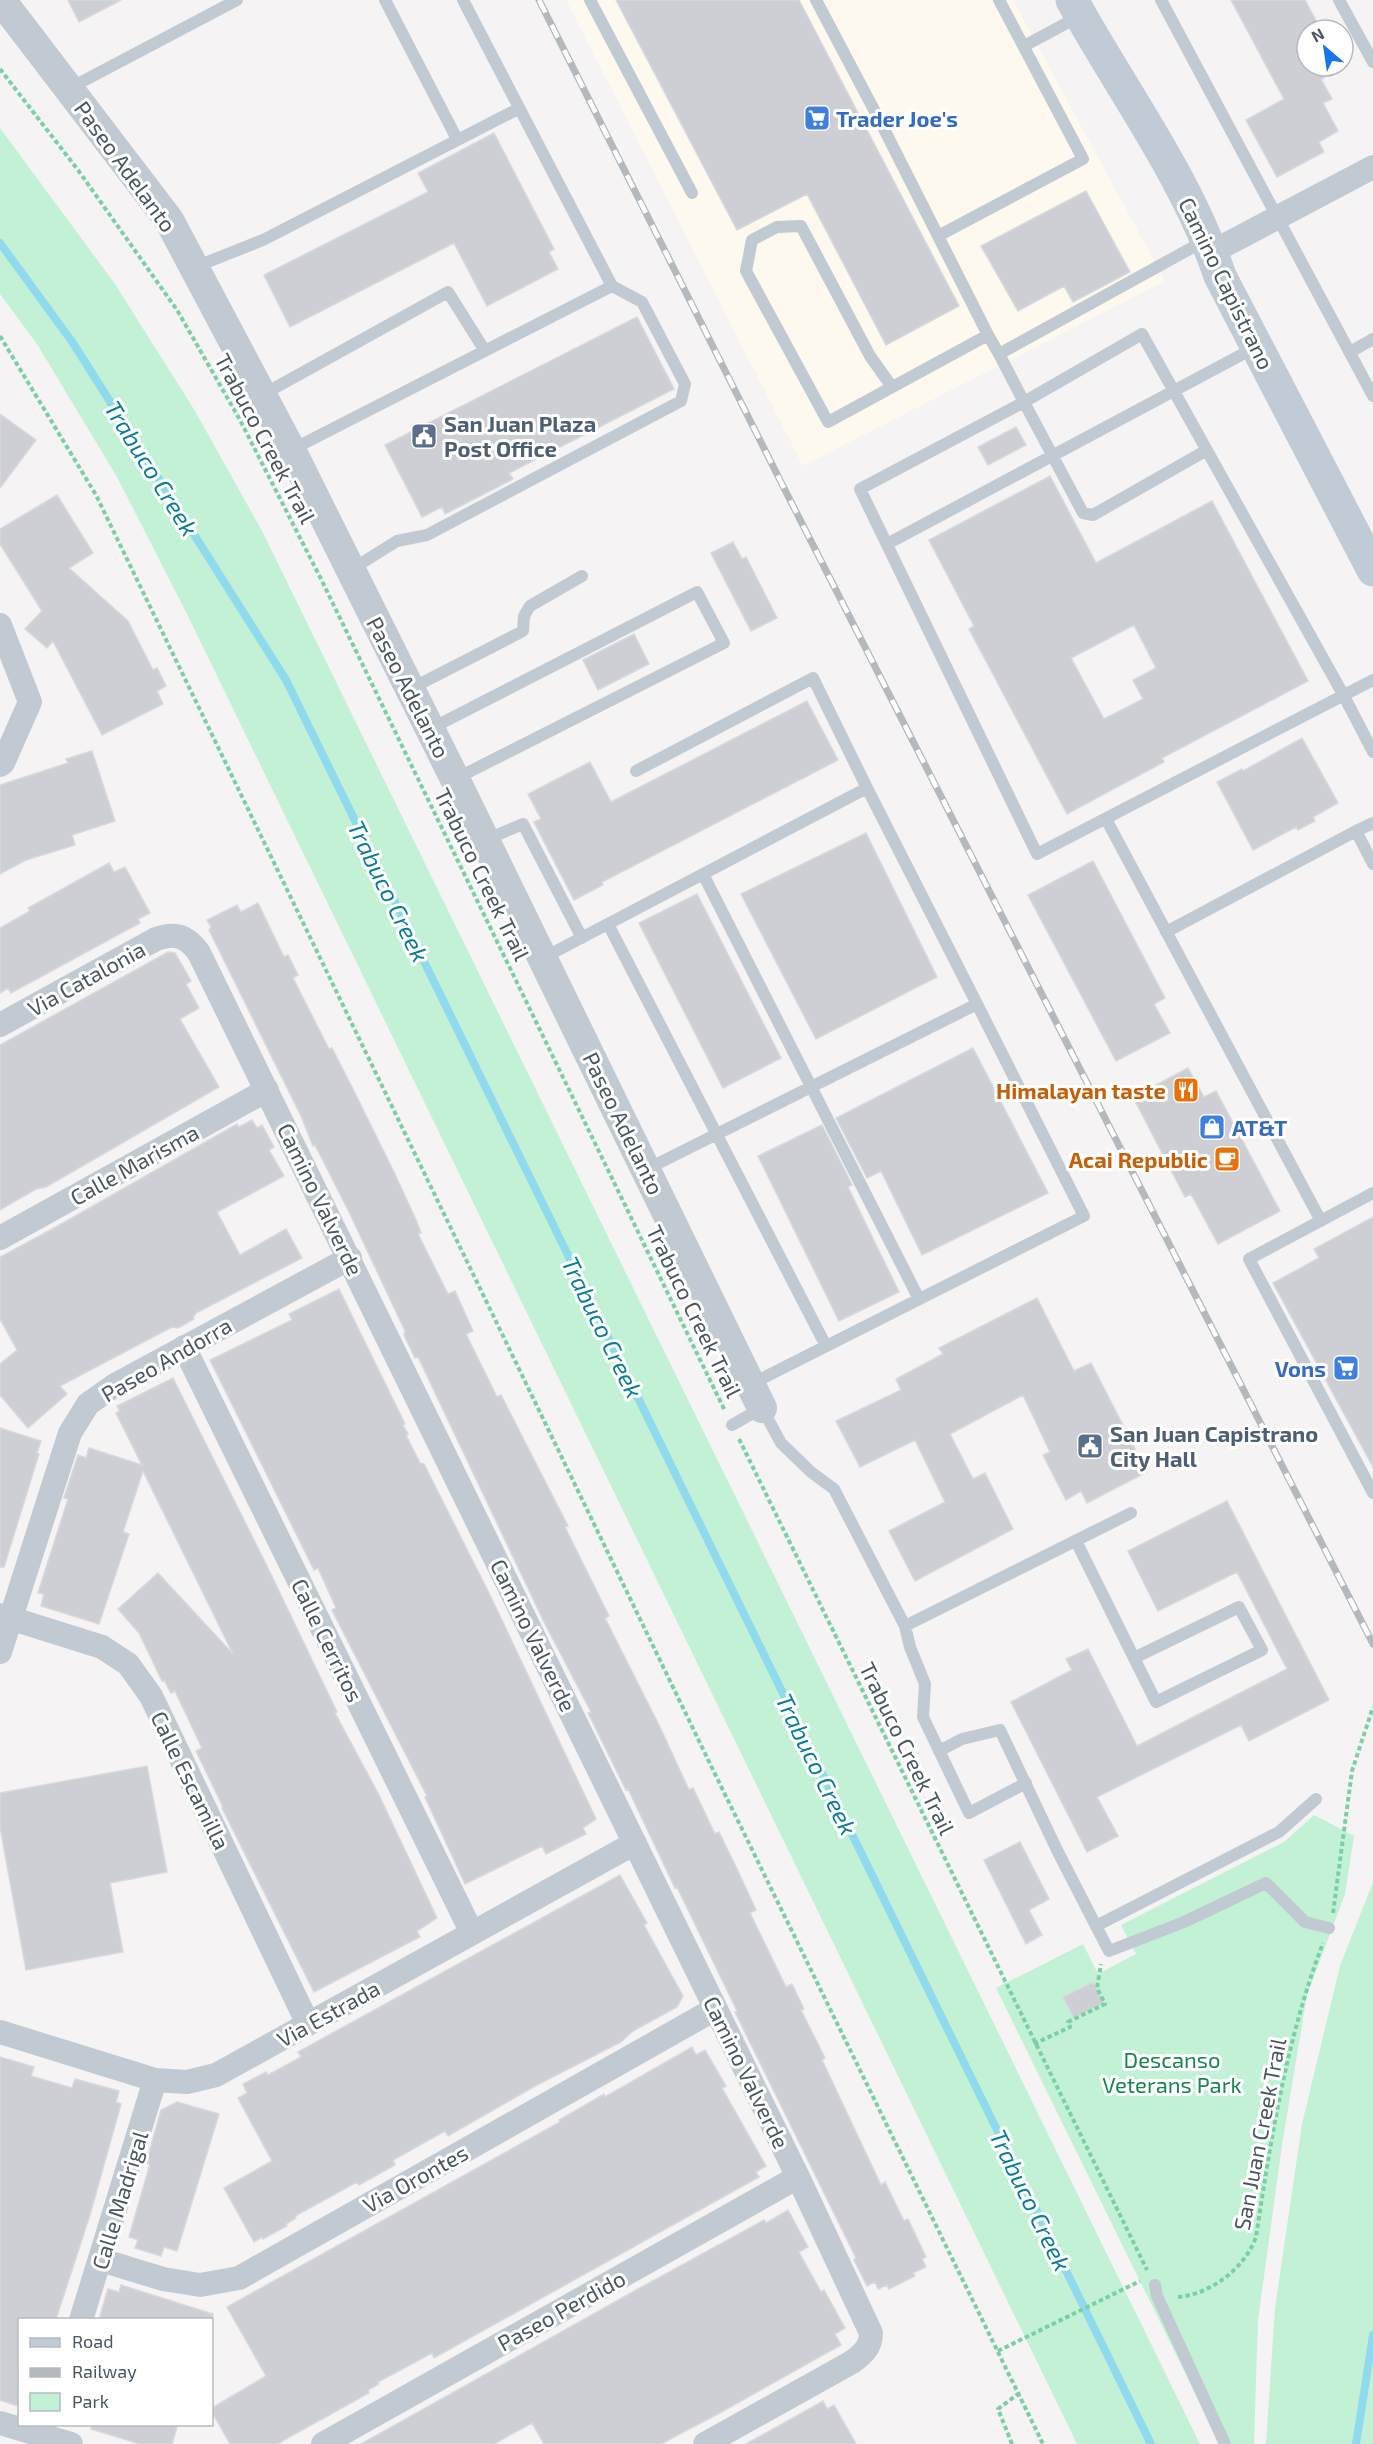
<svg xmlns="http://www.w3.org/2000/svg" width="1373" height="2444" font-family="'Exo 2',sans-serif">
	<rect width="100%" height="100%" fill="#f5f3f3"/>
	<path fill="#fdf9ef" d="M 566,0 L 1013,0 L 1165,281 L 803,466 Z"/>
	<path fill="#c3f1d5" d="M 0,128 L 115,284 L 195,411 L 262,531 L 1200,2444 L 1077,2444 L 186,612 L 117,477 L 37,344 L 0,294 Z
		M 1314,1815 L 1354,1836 L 1345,1894 L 1307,1995 L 1282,2145 L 1258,2320 L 1254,2444 L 1220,2444 L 996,1988 L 1083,1944 L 1098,1974 L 1136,1954 L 1121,1925 L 1284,1842 Z
		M 1373,1882 L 1373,2444 L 1266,2444 L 1275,2308 L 1302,2124 L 1340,1966 Z"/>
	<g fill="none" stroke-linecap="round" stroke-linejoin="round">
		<path stroke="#90daee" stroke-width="8" d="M 0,243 L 73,343 L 286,680 L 1151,2444
			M 1356,2444 L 1373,2335"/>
	</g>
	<path fill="#cdcfd5" stroke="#d7d9de" stroke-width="1.5" fill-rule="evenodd" d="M 68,0 L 121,0 L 79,22 Z
		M 616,0 L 799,0 L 959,306 L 886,345 L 807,194 L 737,230 Z
		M 1231,0 L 1305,0 L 1321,30 L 1307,30 L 1307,66 L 1344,66 L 1321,79 L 1332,99 L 1323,103 L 1338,131 L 1319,142 L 1324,152 L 1277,177 L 1246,120 L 1284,99 Z
		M 494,133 L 554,249 L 549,252 L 558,269 L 487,306 L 454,243 L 290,327 L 264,275 L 428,192 L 418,173 Z
		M 1086,191 L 1130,272 L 1073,302 L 1064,286 L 1018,311 L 981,246 Z
		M 637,317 L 674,389 L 509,473 L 513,479 L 445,514 L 442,507 L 422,517 L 385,445 Z
		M 0,414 L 36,440 L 0,488 Z
		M 1016,427 L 1026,445 L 988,465 L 978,447 Z
		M 1050,476 L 1096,563 L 1212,501 L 1308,681 L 1162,758 L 1164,762 L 1067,814 L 969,629 L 974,626 L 929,540 ZM 1134,625 L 1156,668 L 1133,680 L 1143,699 L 1104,719 L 1071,658 Z
		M 57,495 L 93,553 L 69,568 L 128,621 L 153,670 L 157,668 L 166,686 L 157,691 L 163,704 L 102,735 L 53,641 L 47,648 L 25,629 L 42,611 L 0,544 L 0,529 Z
		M 733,542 L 742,559 L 746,557 L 777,618 L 751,631 L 711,553 Z
		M 634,634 L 649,664 L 598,690 L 583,660 Z
		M 807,701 L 838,760 L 602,882 L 603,885 L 574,900 L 534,822 L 541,819 L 528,794 L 590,762 L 611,802 Z
		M 1302,738 L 1338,803 L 1313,817 L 1315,821 L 1298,830 L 1296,827 L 1253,850 L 1217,782 L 1242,769 L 1243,771 Z
		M 92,751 L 115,821 L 72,835 L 75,845 L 26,860 L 0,874 L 0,785 L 68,763 L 66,759 Z
		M 866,833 L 937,977 L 816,1039 L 741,894 Z
		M 1093,861 L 1165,998 L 1154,1004 L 1170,1033 L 1116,1061 L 1028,895 Z
		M 109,863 L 114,872 L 125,867 L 150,913 L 138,919 L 140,923 L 11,993 L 8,988 L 0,993 L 0,928 L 30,911 L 28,908 Z
		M 697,894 L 781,1058 L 723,1088 L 639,923 Z
		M 258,903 L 284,957 L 288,955 L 298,975 L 293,978 L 329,1049 L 332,1048 L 354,1091 L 394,1172 L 417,1222 L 421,1233 L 418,1234 L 448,1294 L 455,1291 L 473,1331 L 466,1334 L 497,1397 L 501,1395 L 568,1526 L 565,1527 L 609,1616 L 605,1618 L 660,1727 L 689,1790 L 693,1788 L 715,1834 L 719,1832 L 738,1871 L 756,1910 L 750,1913 L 786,1987 L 792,1984 L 804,2009 L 801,2010 L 825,2058 L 822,2060 L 881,2185 L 885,2182 L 904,2221 L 908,2219 L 926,2257 L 922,2259 L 926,2267 L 913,2273 L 915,2276 L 889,2289 L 887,2285 L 878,2289 L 875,2282 L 867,2286 L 854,2260 L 856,2258 L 735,2012 L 737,2011 L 677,1887 L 675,1888 L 628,1789 L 626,1790 L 588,1713 L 591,1712 L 544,1622 L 418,1357 L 415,1358 L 404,1335 L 405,1331 L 350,1214 L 315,1145 L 313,1146 L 301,1116 L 209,930 L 211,927 L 207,920 L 237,905 L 241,912 Z
		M 168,952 L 175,953 L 191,981 L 186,984 L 199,1008 L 180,1019 L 219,1087 L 46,1187 L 36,1189 L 0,1210 L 0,1045 Z
		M 973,1048 L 1048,1193 L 922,1255 L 881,1171 L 867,1178 L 836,1118 Z
		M 1188,1068 L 1204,1097 L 1216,1091 L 1280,1211 L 1218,1244 L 1191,1194 L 1185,1197 L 1133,1097 Z
		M 252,1120 L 257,1128 L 262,1125 L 274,1147 L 269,1150 L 284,1176 L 217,1212 L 240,1255 L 286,1229 L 302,1258 L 196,1313 L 193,1317 L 194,1319 L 178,1328 L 172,1327 L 60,1386 L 67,1394 L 28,1428 L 0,1395 L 0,1364 L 17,1350 L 0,1319 L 0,1257 L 56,1227 L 237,1124 L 239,1127 Z
		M 822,1125 L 852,1185 L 848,1187 L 899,1292 L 839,1321 L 758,1156 Z
		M 1373,1217 L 1373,1467 L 1273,1283 L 1319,1258 L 1314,1249 Z
		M 339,1289 L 405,1424 L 403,1425 L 408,1434 L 406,1435 L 420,1463 L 424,1464 L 491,1597 L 596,1819 L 583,1828 L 586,1834 L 546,1854 L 542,1846 L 465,1884 L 425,1797 L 427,1796 L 332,1610 L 336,1608 L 318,1568 L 314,1570 L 210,1360 L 292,1320 L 289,1314 Z
		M 1037,1298 L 1074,1371 L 1091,1363 L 1147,1472 L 1087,1503 L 1081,1491 L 1066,1500 L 1043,1455 L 1050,1452 L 1023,1395 L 950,1434 L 973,1479 L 985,1473 L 1013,1529 L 915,1581 L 889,1531 L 945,1502 L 915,1440 L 860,1467 L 836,1421 L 901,1390 L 896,1379 L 943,1354 L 939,1348 Z
		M 173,1378 L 266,1564 L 337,1712 L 335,1713 L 379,1795 L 437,1918 L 417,1931 L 420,1937 L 314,1992 L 222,1808 L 223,1807 L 196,1751 L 202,1748 L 175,1691 L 171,1693 L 164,1680 L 162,1681 L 139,1633 L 118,1609 L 158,1573 L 233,1654 L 143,1471 L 123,1532 L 129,1534 L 99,1624 L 41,1606 L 44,1594 L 38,1593 L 68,1499 L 64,1498 L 78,1455 L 86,1458 L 89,1448 L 142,1465 L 116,1413 L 120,1411 L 117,1406 Z
		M 0,1428 L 41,1441 L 37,1453 L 39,1454 L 4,1567 L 0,1567 Z
		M 1227,1501 L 1329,1700 L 1249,1741 L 1241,1725 L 1097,1797 L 1118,1836 L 1087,1852 L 1011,1702 L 1072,1670 L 1066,1659 L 1088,1649 L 1137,1746 L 1287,1669 L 1237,1572 L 1158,1611 L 1128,1551 Z
		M 147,1766 L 167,1872 L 110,1883 L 123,1952 L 26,1970 L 0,1827 L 0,1793 Z
		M 1020,1842 L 1049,1899 L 1029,1910 L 1042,1935 L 1026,1944 L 984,1860 Z
		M 620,1875 L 647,1923 L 644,1925 L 683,1996 L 677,2007 L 633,2031 L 621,2042 L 537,2085 L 448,2136 L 445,2131 L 393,2160 L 395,2165 L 359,2185 L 357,2182 L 295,2216 L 296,2218 L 286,2224 L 287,2226 L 263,2239 L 262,2237 L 254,2242 L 224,2188 L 272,2161 L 238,2098 L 247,2093 L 243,2084 L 266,2072 L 268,2075 L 301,2057 L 298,2052 Z
		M 1093,1982 L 1104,2003 L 1074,2018 L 1063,1997 Z
		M 692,2047 L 696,2055 L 705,2050 L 726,2086 L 722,2088 L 766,2166 L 756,2172 L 759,2177 L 434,2358 L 432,2353 L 378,2382 L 379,2384 L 368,2390 L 369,2393 L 277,2444 L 230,2444 L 212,2412 L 212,2408 L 266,2376 L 227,2307 L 560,2122 L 559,2120 L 604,2094 L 605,2097 Z
		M 0,2057 L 34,2067 L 31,2076 L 72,2088 L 75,2079 L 119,2091 L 116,2102 L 121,2104 L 90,2215 L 56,2319 L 20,2319 L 20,2407 L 0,2400 Z
		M 177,2102 L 219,2114 L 177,2251 L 164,2247 L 161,2256 L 135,2248 L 138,2240 L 129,2237 L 150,2164 L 146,2163 L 161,2110 Z
		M 788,2210 L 808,2247 L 799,2252 L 821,2292 L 824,2290 L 845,2328 L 835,2334 L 841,2345 L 716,2415 L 661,2444 L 544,2444 L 532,2423 L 494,2444 L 361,2444 L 638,2289 L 764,2220 L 766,2223 Z
		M 121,2285 L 213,2314 L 212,2319 L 99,2319 L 108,2289 L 119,2292 Z
		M 823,2401 L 827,2409 L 834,2405 L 856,2444 L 746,2444 Z
		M 92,2424 L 178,2424 L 172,2444 L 140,2444 L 91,2429 Z"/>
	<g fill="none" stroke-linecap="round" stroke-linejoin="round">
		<path stroke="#7ad0a6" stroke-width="4" stroke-dasharray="4.5 3" stroke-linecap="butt" d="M 0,69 L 78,170 L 177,310 L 240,420 L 321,579 L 725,1411
			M 0,336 L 96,495 L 716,1776 L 1043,2444
			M 739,1439 L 1147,2270
			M 1333,1913 L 1352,1771 L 1373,1707
			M 1034,2044 L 1070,2027 L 1068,2022 L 1105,2004 L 1097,1988 L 1101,1964
			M 1178,2297 C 1211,2294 1245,2268 1256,2237 C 1271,2138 1287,2037 1323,1943
			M 998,2351 L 1140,2281
			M 1012,2444 L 998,2409 L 1018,2394"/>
		<path stroke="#c1cad2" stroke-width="12" d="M 385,0 L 457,139
			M 590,0 L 692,193
			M 816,0 L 881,123 L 988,335 L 828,422 L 746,271 L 752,240 L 777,227 L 801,226 L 870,356 L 892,387
			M 1161,0 L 1373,396
			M 1339,0 L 1373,62
			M 1024,46 L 1078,17
			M 70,88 L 237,0
			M 938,236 L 1083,159 L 999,0
			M 195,267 L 263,240 L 518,109
			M 988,335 L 999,354 L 1206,240
			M 1350,352 L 1373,339
			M 999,354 L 1024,402 L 1142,334 L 1344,696 L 1373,752
			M 262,395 L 448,292 L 485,351
			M 291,450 L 612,286
			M 1207,450 L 1093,515 L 1083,513 L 1024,402 L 860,489 L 1037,854 L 1373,680
			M 887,544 L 1256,347
			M 352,569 L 397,541 L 427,535 L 681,401 L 685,384 L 642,302 L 612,286 L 463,0
			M 410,689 L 523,631 L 524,616 L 530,606 L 582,576
			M 430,729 L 697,592 L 724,643 L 455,779
			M 636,771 L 813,678 L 867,788
			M 1106,819 L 1321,1221
			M 1356,831 L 1373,823
			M 485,840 L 523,824 L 582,938
			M 703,874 L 919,1299
			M 608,924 L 826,1346
			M 1166,932 L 1356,831 L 1373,864
			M 543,958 L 867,788 L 977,1004
			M 647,1169 L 977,1004 L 1084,1216 L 751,1384
			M 1373,1193 L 1249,1259 L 1373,1493
			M 732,1425 L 762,1408 L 781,1443 L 811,1472 L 834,1489 L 905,1626 L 910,1647 L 925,1684 L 923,1717 L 969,1813 L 1026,1783
			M 1076,1541 L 1134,1658 L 1239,1607 L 1262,1650 L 1156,1702 L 1134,1658
			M 905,1626 L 1131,1513
			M 939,1751 L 962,1739 L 1000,1730 L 1057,1850 L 1096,1926 L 1279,1832 L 1316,1799
			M 1096,1926 L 1109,1951 L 1184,1922 L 1266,1883 L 1305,1922 L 1329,1928
			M 1155,2285 L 1157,2296 L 1225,2444"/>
		<path stroke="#c1cad2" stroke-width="24" d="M 1212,252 L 1373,167
			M 0,625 L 30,702 L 3,763 L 0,765
			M 0,1025 L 156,939 C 176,932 187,936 199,953 L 798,2177 L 871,2333 C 871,2347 863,2354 852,2362 L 705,2444
			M 0,1238 L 267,1090
			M 184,1347 L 472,1933
			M 0,1615 L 102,1647 L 128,1664 L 151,1696 L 308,2024
			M 0,1652 L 70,1433 L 88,1404 L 115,1385 L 350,1258
			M 0,2032 L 155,2080 L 187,2082 L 216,2075 L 635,1843
			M 101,2260 L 163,2279 L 200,2285 L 239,2278 L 715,2009
			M 81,2320 L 155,2080
			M 0,2423 L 71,2444
			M 323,2444 L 798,2177"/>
		<path stroke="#c1cad2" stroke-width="30" d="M 1,0 L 169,220 L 291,450 L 455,779 L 762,1408"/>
		<path stroke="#c1cbd6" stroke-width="33" d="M 1072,0 C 1122,91 1187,177 1220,276 L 1373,570"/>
		<defs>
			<path id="rail" d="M 539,0 L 788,496 L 1373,1644"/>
		</defs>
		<use href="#rail" stroke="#b5b8bd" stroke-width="7"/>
		<use href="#rail" stroke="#fff" stroke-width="4.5" stroke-dasharray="14" stroke-linecap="butt"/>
	</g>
	<defs>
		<symbol id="supermarket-square" viewBox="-11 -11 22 22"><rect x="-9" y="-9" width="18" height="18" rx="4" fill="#3f7fe0" stroke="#fff"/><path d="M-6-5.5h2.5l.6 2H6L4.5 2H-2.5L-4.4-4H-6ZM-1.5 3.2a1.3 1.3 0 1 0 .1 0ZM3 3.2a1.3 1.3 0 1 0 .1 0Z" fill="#fff"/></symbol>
		<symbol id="civic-square" viewBox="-11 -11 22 22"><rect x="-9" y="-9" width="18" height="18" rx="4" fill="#5c6f8a" stroke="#fff"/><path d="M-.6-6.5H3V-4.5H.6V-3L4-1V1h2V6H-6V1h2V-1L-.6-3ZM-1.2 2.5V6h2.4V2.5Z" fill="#fff"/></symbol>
		<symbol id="restaurant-square" viewBox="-11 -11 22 22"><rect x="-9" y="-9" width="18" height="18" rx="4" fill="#e8710a" stroke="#fff"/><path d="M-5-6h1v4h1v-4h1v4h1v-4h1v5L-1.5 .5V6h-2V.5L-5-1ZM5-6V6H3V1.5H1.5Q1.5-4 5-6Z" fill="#fff"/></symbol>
		<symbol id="shop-square" viewBox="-11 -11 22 22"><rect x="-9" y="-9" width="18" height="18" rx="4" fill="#3f7fe0" stroke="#fff"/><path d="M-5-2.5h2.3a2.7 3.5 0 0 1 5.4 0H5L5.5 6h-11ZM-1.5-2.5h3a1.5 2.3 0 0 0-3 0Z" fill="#fff"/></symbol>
		<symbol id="cafe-square" viewBox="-11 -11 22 22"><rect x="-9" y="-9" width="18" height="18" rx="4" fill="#e8710a" stroke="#fff"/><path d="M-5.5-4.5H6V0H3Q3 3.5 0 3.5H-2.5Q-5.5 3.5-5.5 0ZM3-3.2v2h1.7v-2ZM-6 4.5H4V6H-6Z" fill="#fff"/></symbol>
	</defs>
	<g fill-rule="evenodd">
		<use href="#supermarket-square" x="802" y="103" width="30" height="30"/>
		<use href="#civic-square" x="409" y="421" width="30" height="30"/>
		<use href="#restaurant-square" x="1171" y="1075" width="30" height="30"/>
		<use href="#shop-square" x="1197" y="1112" width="30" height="30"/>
		<use href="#cafe-square" x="1212" y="1144" width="30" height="30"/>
		<use href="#supermarket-square" x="1331" y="1353" width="30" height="30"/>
		<use href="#civic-square" x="1075" y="1431" width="30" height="30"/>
	</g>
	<g text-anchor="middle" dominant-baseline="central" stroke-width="6" stroke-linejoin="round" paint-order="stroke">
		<g font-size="22" font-weight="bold" fill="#366cbe" stroke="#fff" text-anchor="start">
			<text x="836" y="118">Trader Joe's</text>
			<text x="1232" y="1127">AT&amp;T</text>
			<text x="1326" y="1368" text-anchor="end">Vons</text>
		</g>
		<g font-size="22" fill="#4a5661" stroke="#fff">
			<text transform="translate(126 166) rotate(54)">Paseo Adelanto</text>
			<text transform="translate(1227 283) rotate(64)">Camino Capistrano</text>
			<text transform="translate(266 438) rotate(62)">Trabuco Creek Trail</text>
			<text transform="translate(409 687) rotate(63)">Paseo Adelanto</text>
			<text transform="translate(483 874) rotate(64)">Trabuco Creek Trail</text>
			<text transform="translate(86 978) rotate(-29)">Via Catalonia</text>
			<text transform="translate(624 1123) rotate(64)">Paseo Adelanto</text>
			<text transform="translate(134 1164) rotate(-29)">Calle Marisma</text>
			<text transform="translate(321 1199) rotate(64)">Camino Valverde</text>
			<text transform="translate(695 1311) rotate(64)">Trabuco Creek Trail</text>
			<text transform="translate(166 1359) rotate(-30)">Paseo Andorra</text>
			<text transform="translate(534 1635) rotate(64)">Camino Valverde</text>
			<text transform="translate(328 1640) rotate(64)">Calle Cerritos</text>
			<text transform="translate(908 1748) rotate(64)">Trabuco Creek Trail</text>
			<text transform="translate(191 1780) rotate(64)">Calle Escamilla</text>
			<text transform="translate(328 2013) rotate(-29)">Via Estrada</text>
			<text transform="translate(747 2072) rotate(64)">Camino Valverde</text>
			<text transform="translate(1259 2134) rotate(-79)">San Juan Creek Trail</text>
			<text transform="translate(415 2178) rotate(-29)">Via Orontes</text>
			<text transform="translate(119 2200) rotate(-73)">Calle Madrigal</text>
			<text transform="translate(561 2310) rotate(-29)">Paseo Perdido</text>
		</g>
		<g font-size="22" font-weight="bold" fill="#4e5e75" stroke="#fff" text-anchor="start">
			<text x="444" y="423">San Juan Plaza<tspan x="444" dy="25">Post Office</tspan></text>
			<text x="1110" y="1433">San Juan Capistrano<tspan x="1110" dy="25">City Hall</tspan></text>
		</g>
		<g font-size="22" font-weight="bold" fill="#c56008" stroke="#fff" text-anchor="end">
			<text x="1166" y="1090">Himalayan taste</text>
			<text x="1208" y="1159">Acai Republic</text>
		</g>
		<g font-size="22" fill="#17864f" stroke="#fff">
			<text x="1172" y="2059">Descanso<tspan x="1172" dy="25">Veterans Park</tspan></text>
		</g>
		<g font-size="24" font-style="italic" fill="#0c7c9b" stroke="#fff">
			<text transform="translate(152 468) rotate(58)">Trabuco Creek</text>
			<text transform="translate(389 891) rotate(64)">Trabuco Creek</text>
			<text transform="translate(603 1327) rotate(64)">Trabuco Creek</text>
			<text transform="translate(817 1764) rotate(64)">Trabuco Creek</text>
			<text transform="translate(1031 2200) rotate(64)">Trabuco Creek</text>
		</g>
	</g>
	<rect x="18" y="2318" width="195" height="108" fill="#ffffff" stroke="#b7bbc0" stroke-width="1.5"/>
	<rect x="30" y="2338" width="30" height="9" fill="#c1cbd6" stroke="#b7bbc0" stroke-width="1.5"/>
	<text x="72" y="2348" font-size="18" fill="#4a5661">Road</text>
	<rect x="30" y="2368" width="30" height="9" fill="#b5b8bd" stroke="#b7bbc0" stroke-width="1.5"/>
	<text x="72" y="2378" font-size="18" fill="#4a5661">Railway</text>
	<rect x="30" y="2393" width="30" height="18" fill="#c3f1d5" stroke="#b7bbc0" stroke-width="1.5"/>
	<text x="72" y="2408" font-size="18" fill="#4a5661">Park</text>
	<g transform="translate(1325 48) rotate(331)"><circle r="28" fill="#ffffff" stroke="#b7bbc0" stroke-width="1.5"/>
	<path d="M0-4.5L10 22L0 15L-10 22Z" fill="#1a73e8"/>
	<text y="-9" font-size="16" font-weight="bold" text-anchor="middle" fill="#4a5661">N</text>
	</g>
</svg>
